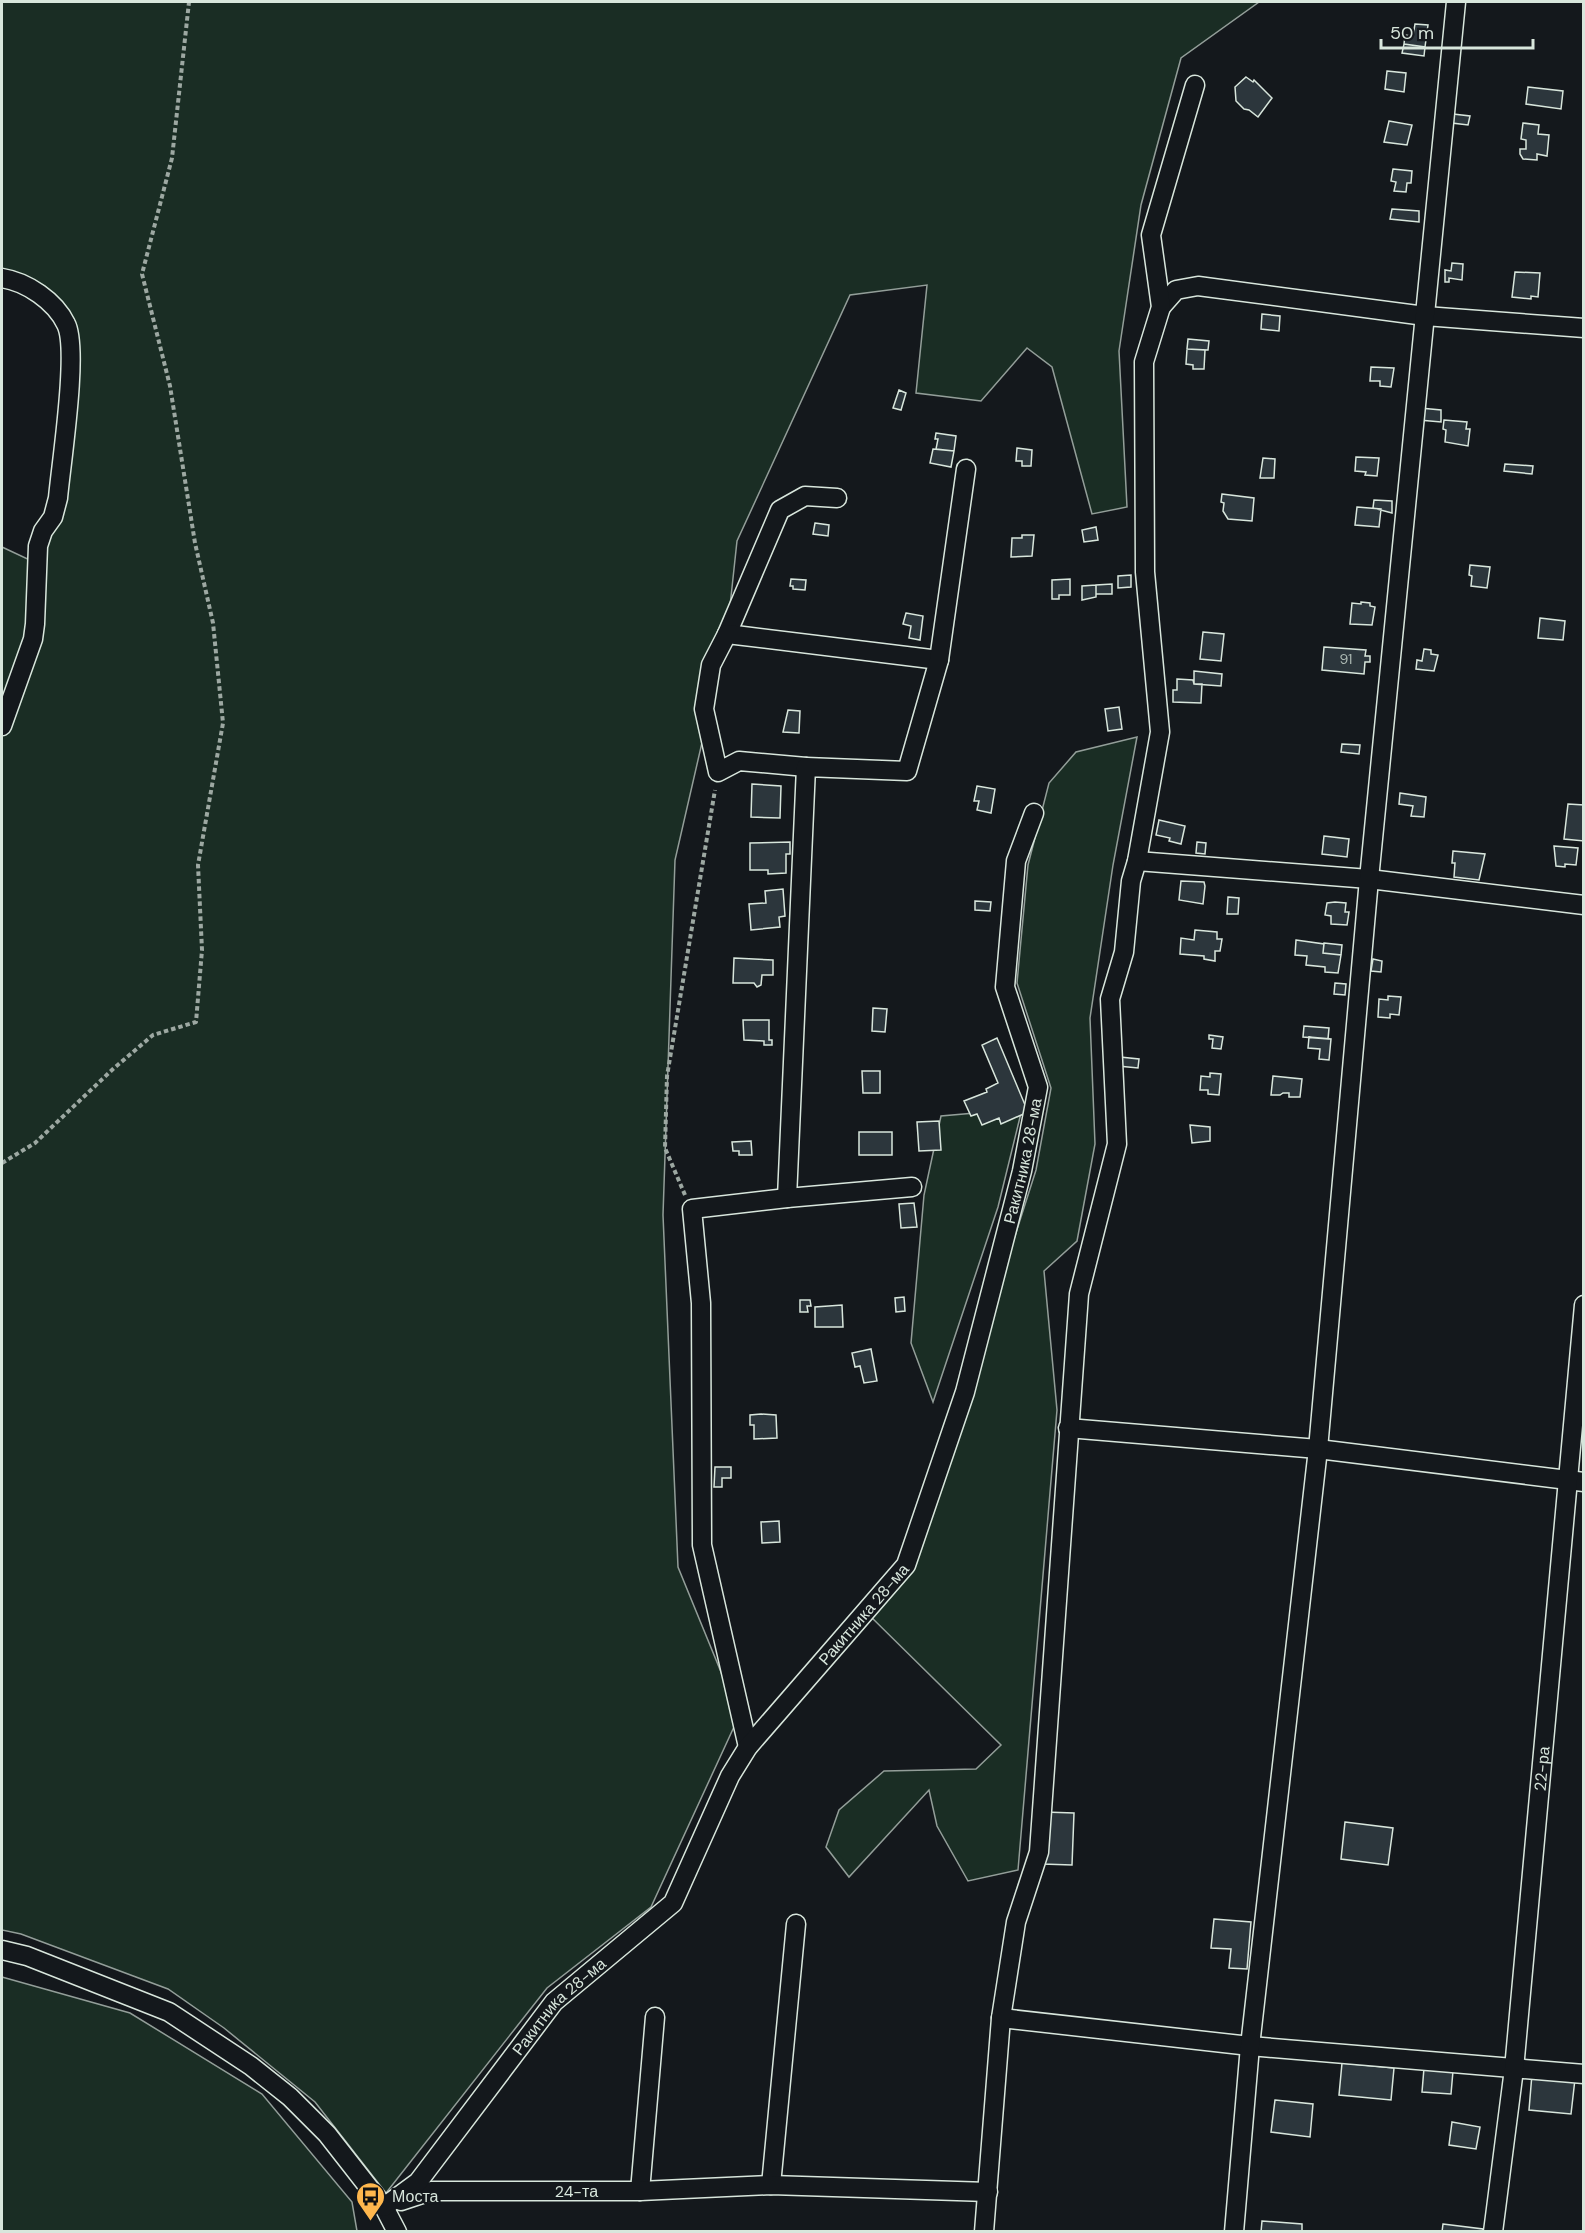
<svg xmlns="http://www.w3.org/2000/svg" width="1585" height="2233" font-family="'DM Sans',sans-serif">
	<rect width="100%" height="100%" fill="#14181c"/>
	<path fill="#1a2d24" stroke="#939e99" stroke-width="1.5" d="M 2,2 L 1259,2 L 1181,58 L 1141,205 L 1119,351 L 1127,507 L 1092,514 L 1052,367 L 1027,348 L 981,401 L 916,393 L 927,285 L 850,295 L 737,541 L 727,634 L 675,860 L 663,1215 L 678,1567 L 739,1716 L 651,1907 L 547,1988 L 386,2193 L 315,2102 L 224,2028 L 168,1989 L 21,1934 L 2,1930 L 2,547 L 36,563 L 58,498 L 67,326 L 2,277 Z
		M 1137,737 L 1113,865 L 1090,1018 L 1095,1144 L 1077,1241 L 1044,1271 L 1057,1410 L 1018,1870 L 968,1881 L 937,1826 L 929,1790 L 849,1877 L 826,1847 L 839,1810 L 884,1771 L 976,1769 L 1001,1745 L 868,1614 L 909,1568 L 1036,1170 L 1051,1088 L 1017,983 L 1028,865 L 1049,783 L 1076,752 Z
		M 1022,1109 L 998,1207 L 933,1402 L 911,1343 L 924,1195 L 941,1116 Z
		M 2,1977 L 130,2013 L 262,2094 L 352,2202 L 357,2231 L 2,2231 Z"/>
	<path fill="#2c363c" stroke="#d8e6dc" stroke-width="1.5" d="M 1415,24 L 1428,25 L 1425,47 L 1404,44 L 1405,35 L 1413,36 Z
		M 1404,44 L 1425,47 L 1424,56 L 1402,53 Z
		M 1387,71 L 1406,73 L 1404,92 L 1385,89 Z
		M 1246,77 L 1253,82 L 1254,80 L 1272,98 L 1258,117 L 1249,110 L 1244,109 L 1236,101 L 1235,87 Z
		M 1528,87 L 1563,91 L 1561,109 L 1526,104 Z
		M 1453,114 L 1470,116 L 1468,125 L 1452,123 Z
		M 1389,121 L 1412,125 L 1407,145 L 1384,142 Z
		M 1523,123 L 1539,125 L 1538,134 L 1549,135 L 1547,156 L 1537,154 L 1537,160 L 1523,159 L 1520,154 L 1520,149 L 1526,149 L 1526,140 L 1521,139 Z
		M 1393,169 L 1412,171 L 1411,183 L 1407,183 L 1406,192 L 1394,191 L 1396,182 L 1391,181 Z
		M 1392,209 L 1419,211 L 1419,222 L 1390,219 Z
		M 1452,263 L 1463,264 L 1462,280 L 1449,278 L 1449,282 L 1445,282 L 1445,270 L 1451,271 Z
		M 1515,272 L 1540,273 L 1538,297 L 1531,296 L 1531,299 L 1512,297 Z
		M 1262,314 L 1280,316 L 1279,331 L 1261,329 Z
		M 1188,339 L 1209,341 L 1208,350 L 1187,349 Z
		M 1187,349 L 1205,350 L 1204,369 L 1193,369 L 1193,365 L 1186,364 Z
		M 1371,367 L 1394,368 L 1391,387 L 1380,386 L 1380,381 L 1370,381 Z
		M 899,390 L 906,393 L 901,410 L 893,408 Z
		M 1420,408 L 1441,410 L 1441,422 L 1419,420 Z
		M 1444,420 L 1467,422 L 1466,429 L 1470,429 L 1468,446 L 1445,442 L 1446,430 L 1443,429 Z
		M 936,433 L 956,436 L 954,451 L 936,449 L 938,439 L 935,439 Z
		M 1017,448 L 1032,450 L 1031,466 L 1022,466 L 1022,461 L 1016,461 Z
		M 933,449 L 954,451 L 951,467 L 930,463 Z
		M 1356,457 L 1379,458 L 1377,476 L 1365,475 L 1366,472 L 1355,471 Z
		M 1263,458 L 1275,459 L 1274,478 L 1260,478 Z
		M 1505,464 L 1533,466 L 1532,474 L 1504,471 Z
		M 1222,494 L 1254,498 L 1252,521 L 1228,519 L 1223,511 L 1224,503 L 1221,502 Z
		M 1374,500 L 1392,501 L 1392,513 L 1373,508 Z
		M 1357,507 L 1381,509 L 1379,527 L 1355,525 Z
		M 815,523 L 829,525 L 828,536 L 813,534 Z
		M 1096,527 L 1098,540 L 1084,542 L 1082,530 Z
		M 1022,535 L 1034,535 L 1032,556 L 1011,557 L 1012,538 L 1022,538 Z
		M 1470,565 L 1490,567 L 1487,588 L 1471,586 L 1472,576 L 1469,575 Z
		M 1131,575 L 1131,587 L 1118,588 L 1118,576 Z
		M 791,579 L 806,580 L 805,590 L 793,589 L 793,586 L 790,586 Z
		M 1070,579 L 1070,595 L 1059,595 L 1059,599 L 1052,599 L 1052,580 Z
		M 1112,584 L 1112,594 L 1096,594 L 1096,585 Z
		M 1096,585 L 1096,597 L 1082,600 L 1082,586 Z
		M 1361,602 L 1370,603 L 1370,606 L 1375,607 L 1372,625 L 1350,624 L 1352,603 L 1361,604 Z
		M 906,613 L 923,616 L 920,640 L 909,638 L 911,626 L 903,624 Z
		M 1540,618 L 1565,621 L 1563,640 L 1538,638 Z
		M 1203,632 L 1224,634 L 1221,661 L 1200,659 Z
		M 1324,647 L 1366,650 L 1365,656 L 1370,656 L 1370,662 L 1365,662 L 1364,674 L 1322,670 Z
		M 1424,649 L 1431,650 L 1431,654 L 1438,655 L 1434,671 L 1416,669 L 1417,660 L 1422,661 Z
		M 1194,671 L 1222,674 L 1221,686 L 1194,684 Z
		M 1177,679 L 1193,680 L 1194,684 L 1202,684 L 1201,703 L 1173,702 L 1173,690 L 1177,690 Z
		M 1119,707 L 1122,729 L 1108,731 L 1105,709 Z
		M 788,710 L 800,711 L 799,733 L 783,732 Z
		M 1342,744 L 1360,745 L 1359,754 L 1341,752 Z
		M 752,784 L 781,786 L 780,818 L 751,817 Z
		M 977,786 L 995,789 L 991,813 L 977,810 L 979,801 L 974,801 Z
		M 1400,793 L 1426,797 L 1424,817 L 1411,816 L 1413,806 L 1399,804 Z
		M 1568,804 L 1584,805 L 1584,841 L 1564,839 Z
		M 1159,820 L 1185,826 L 1181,844 L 1169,841 L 1170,838 L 1156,835 Z
		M 1324,836 L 1349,839 L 1347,857 L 1322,854 Z
		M 790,842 L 790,854 L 786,854 L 786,873 L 768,874 L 768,870 L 750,870 L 750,843 Z
		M 1197,842 L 1206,843 L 1205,854 L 1196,853 Z
		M 1554,846 L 1578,848 L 1576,865 L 1565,864 L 1565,867 L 1556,866 Z
		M 1453,851 L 1485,854 L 1479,880 L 1454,877 L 1455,863 L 1452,863 Z
		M 1181,881 L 1204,882 L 1205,886 L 1203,904 L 1179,900 Z
		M 783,889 L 785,916 L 779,917 L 780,927 L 751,930 L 749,904 L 766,903 L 765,891 Z
		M 1228,897 L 1239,898 L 1238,914 L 1227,914 Z
		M 975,901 L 991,902 L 990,911 L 975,910 Z
		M 1335,902 L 1346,903 L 1345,912 L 1349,912 L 1347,925 L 1331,924 L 1331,916 L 1325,915 L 1327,903 Z
		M 1195,930 L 1217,932 L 1217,939 L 1222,939 L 1220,951 L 1215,951 L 1215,961 L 1204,959 L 1204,956 L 1180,954 L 1181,938 L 1194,940 Z
		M 1296,940 L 1324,944 L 1323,953 L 1341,955 L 1338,973 L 1325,972 L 1325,967 L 1306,965 L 1307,956 L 1295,955 Z
		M 1324,943 L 1342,945 L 1341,955 L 1323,953 Z
		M 734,958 L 773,960 L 773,975 L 762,975 L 761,985 L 757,987 L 754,983 L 733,983 Z
		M 1373,959 L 1382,961 L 1381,972 L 1371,971 Z
		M 1335,983 L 1346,984 L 1345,995 L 1334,994 Z
		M 1388,996 L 1401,997 L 1399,1015 L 1390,1014 L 1390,1018 L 1378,1017 L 1379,999 L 1388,1000 Z
		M 873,1008 L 887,1009 L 885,1032 L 872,1031 Z
		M 743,1020 L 769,1020 L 769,1040 L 772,1040 L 772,1045 L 764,1045 L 764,1041 L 744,1040 Z
		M 1304,1026 L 1329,1028 L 1328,1039 L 1303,1037 Z
		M 1209,1035 L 1223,1037 L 1221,1049 L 1212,1048 L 1213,1039 L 1209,1039 Z
		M 1309,1037 L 1331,1039 L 1329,1060 L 1319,1059 L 1320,1049 L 1308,1048 Z
		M 997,1038 L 1028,1112 L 1001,1124 L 999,1118 L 982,1125 L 977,1114 L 971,1116 L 964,1101 L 987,1092 L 986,1089 L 998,1083 L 982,1045 Z
		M 1120,1057 L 1139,1059 L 1138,1068 L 1118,1066 Z
		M 862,1071 L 880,1071 L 880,1093 L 863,1093 Z
		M 1210,1073 L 1221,1074 L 1219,1095 L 1208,1094 L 1208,1090 L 1200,1090 L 1201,1076 L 1210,1077 Z
		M 1273,1076 L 1302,1079 L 1300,1097 L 1289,1097 L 1289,1093 L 1283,1093 L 1280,1095 L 1271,1095 Z
		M 939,1121 L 941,1150 L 919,1151 L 917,1122 Z
		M 1190,1125 L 1210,1127 L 1210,1141 L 1192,1143 Z
		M 859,1132 L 892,1132 L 892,1155 L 859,1155 Z
		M 751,1141 L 752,1155 L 739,1155 L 739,1151 L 733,1151 L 732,1142 Z
		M 914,1203 L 917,1227 L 901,1228 L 899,1204 Z
		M 904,1297 L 905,1311 L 896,1312 L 895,1298 Z
		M 800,1300 L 810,1300 L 811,1306 L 807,1306 L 808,1312 L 800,1312 Z
		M 842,1305 L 843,1327 L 815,1327 L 815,1307 Z
		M 871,1349 L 877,1381 L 864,1383 L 860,1366 L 855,1367 L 852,1353 Z
		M 761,1414 L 776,1415 L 777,1438 L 754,1439 L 754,1425 L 750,1425 L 750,1415 Z
		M 715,1467 L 731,1467 L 731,1478 L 722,1478 L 722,1487 L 714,1487 Z
		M 779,1521 L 780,1542 L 762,1543 L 761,1522 Z
		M 1044,1812 L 1074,1813 L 1072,1865 L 1042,1864 Z
		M 1345,1822 L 1393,1828 L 1388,1865 L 1341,1859 Z
		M 1214,1919 L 1251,1922 L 1247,1969 L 1229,1968 L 1231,1949 L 1211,1948 Z
		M 1342,2063 L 1394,2068 L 1391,2100 L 1339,2095 Z
		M 1424,2068 L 1453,2071 L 1451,2094 L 1422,2092 Z
		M 1532,2074 L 1575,2079 L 1571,2114 L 1529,2110 Z
		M 1275,2100 L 1313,2104 L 1310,2137 L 1271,2132 Z
		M 1452,2122 L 1480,2127 L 1476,2149 L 1449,2145 Z
		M 1262,2221 L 1302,2224 L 1302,2232 L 1261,2232 Z
		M 1443,2224 L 1483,2229 L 1483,2232 L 1442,2232 Z"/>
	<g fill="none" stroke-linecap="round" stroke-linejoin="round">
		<defs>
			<g id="minor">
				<path d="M 2,278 C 27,282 55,301 66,324 C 79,349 61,464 58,498 L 53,517 L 43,531 L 38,546 L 35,624 L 33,639 L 2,726"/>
				<path d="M 1161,307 L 1176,290 L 1198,286 L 1425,316 L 1584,328"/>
				<path d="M 727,634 L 780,510 L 805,496 L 837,498"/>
				<path d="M 806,767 L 739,761 L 718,772 L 704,709 L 711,665 L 727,634 L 939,660"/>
				<path d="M 1137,861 L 1369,879 L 1584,905"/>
				<path d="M 787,1198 L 806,767 L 907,771 L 939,660 L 966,469"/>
				<path d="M 1068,1428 L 1318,1449 L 1584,1482"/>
				<path d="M 748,1747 L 702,1545 L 701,1303 L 692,1209 L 787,1198 L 912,1187"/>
				<path d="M 2,1950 L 27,1956 L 169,2012 L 251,2066 L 290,2097 L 327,2134 L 384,2207 L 397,2232"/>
				<path d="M 1001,2018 L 1250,2046 L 1584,2074"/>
				<path d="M 771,2185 L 796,1924"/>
				<path d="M 640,2191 L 655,2017"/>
				<path id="s1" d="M 401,2201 L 431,2191 L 640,2191 L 771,2185 L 988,2192"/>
				<path id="s2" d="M 384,2207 L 418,2182 L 554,2002 L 673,1903 L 730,1776 L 748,1747 L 906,1565 L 965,1392 L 1022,1171 L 1038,1087 L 1005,987 L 1016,861 L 1034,813"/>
				<path d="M 984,2232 L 1001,2018 L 1016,1922 L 1039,1852 L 1079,1294 L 1117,1144 L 1110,999 L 1124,952 L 1131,881 L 1137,861 L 1160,732 L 1145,572 L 1144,362 L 1161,307 L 1151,235 L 1195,85"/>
				<path d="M 1234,2232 L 1250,2046 L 1318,1449 L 1369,879 L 1456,2"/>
				<path id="s3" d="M 1493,2232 L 1514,2069 L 1584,1305"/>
			</g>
		</defs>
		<use href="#minor" stroke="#d8e6dc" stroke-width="21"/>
		<path stroke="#9da8a2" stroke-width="4" stroke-dasharray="4.5 3" stroke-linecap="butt" d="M 2,1163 L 35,1143 L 113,1069 L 153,1035 L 196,1022 L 202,950 L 198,865 L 223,723 L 213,623 L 195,543 L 170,386 L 142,274 L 172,158 L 189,2
			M 685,1195 L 665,1148 L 667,1076 L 715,790"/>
		<use href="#minor" stroke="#14181c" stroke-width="18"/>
	</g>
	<defs>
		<symbol id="bus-pin" viewBox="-11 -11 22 30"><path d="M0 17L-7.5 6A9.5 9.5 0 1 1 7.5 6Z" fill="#ffb74d" stroke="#14181c"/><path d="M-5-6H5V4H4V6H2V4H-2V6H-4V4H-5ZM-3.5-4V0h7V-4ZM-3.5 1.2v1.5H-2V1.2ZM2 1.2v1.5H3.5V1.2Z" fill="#111"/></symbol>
	</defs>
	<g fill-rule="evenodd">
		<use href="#bus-pin" x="354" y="2180" width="33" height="45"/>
	</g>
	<g text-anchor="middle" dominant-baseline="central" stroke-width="4.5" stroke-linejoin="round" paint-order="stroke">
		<g font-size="14" fill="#adbab4">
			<text x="1346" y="659">91</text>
		</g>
		<g font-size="16" fill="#d8e6dc" stroke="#14181c">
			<text stroke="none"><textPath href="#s2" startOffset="1258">Ракитника 28-ма</textPath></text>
			<text stroke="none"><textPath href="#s2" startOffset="772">Ракитника 28-ма</textPath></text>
			<text stroke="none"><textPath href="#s3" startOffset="466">22-ра</textPath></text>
			<text stroke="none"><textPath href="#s2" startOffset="268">Ракитника 28-ма</textPath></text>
			<text stroke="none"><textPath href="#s1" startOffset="177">24-та</textPath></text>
		</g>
		<g font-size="16" fill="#d8e6dc" stroke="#14181c" text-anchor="start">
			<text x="392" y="2196">Моста</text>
		</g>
	</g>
	<rect width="1585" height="2233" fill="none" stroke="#d8e6dc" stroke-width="6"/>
	<path d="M1381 39v9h152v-9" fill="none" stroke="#d8e6dc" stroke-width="3"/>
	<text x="1390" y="39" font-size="18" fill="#d8e6dc" stroke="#14181c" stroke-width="4.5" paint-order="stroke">50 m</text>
</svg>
